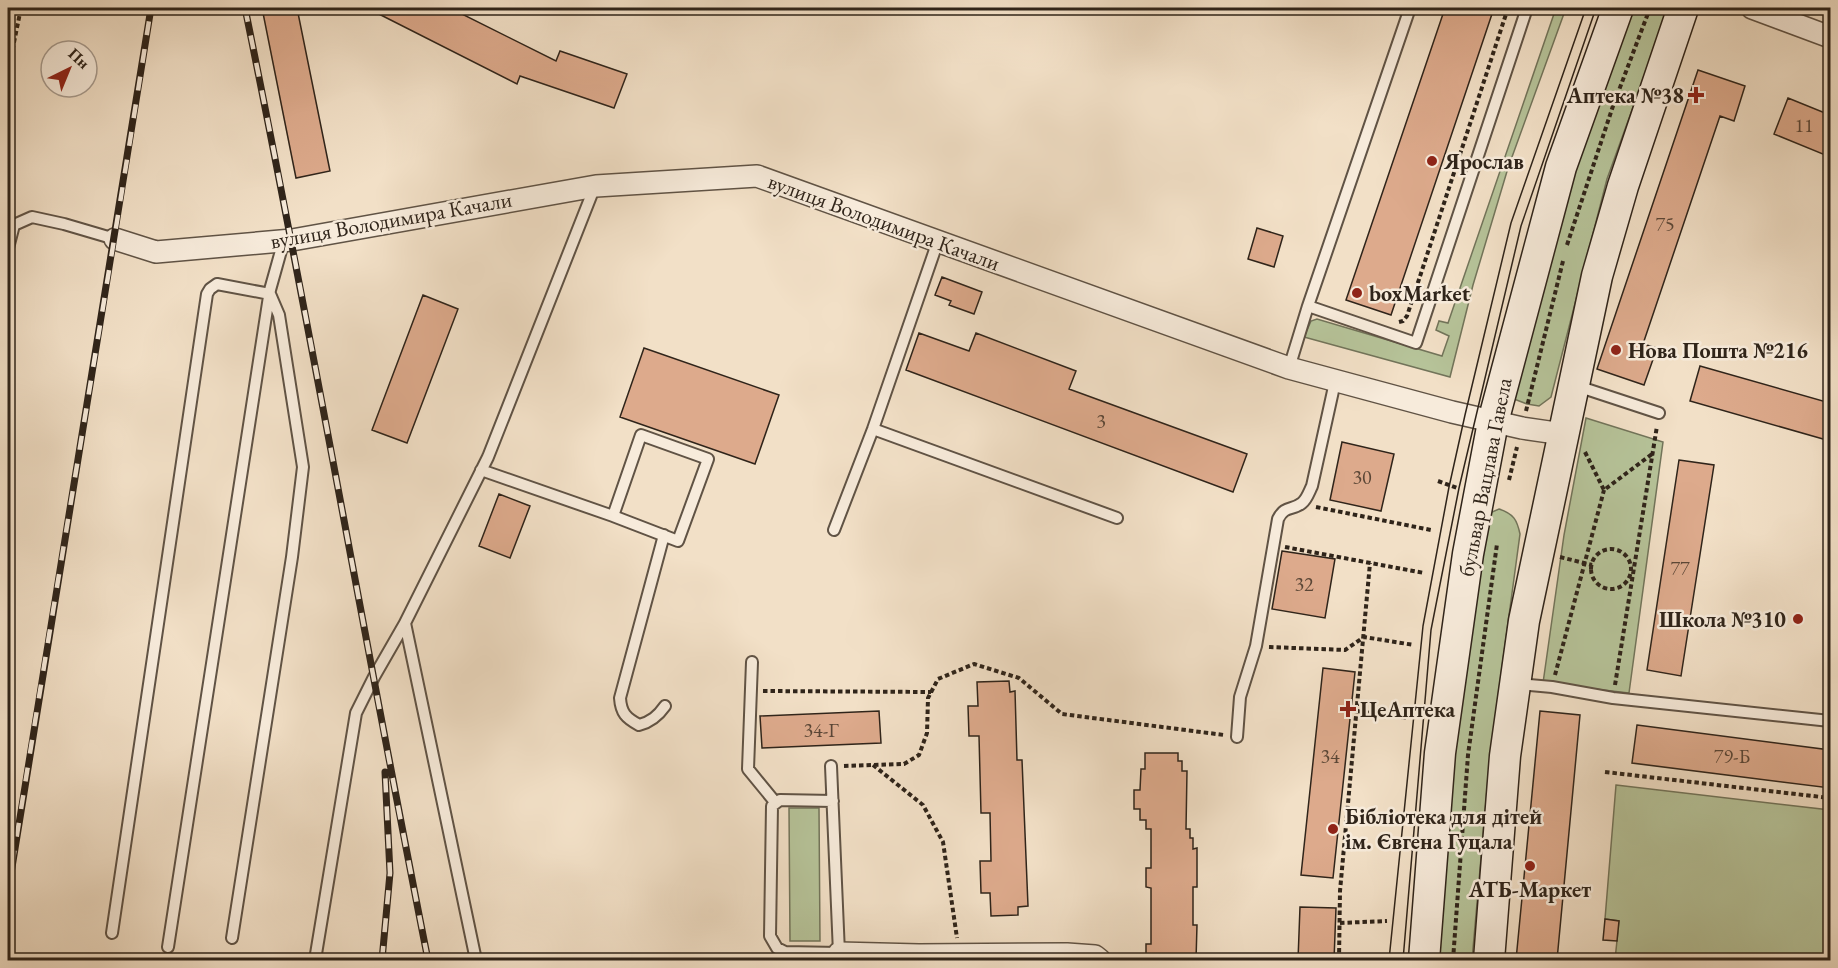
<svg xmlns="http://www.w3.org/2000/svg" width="1838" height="968" font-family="'EB Garamond',serif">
	<rect width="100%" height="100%" fill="#f2e0c7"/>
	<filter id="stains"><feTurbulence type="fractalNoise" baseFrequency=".00333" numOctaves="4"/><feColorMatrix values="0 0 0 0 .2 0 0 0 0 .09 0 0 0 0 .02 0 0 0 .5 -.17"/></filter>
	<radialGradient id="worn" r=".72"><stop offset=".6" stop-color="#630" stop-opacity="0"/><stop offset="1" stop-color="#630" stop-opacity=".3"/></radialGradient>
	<path fill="#b6c399" stroke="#72745a" stroke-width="1.5" d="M 1556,8 L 1566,8 L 1508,168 L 1473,285 L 1450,377 L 1304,337 L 1311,321 L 1317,319 L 1442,356 L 1449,336 L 1436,330 L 1439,321 L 1448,323 Z
		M 1628,8 L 1669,8 L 1607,179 L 1551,397 L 1539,406 L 1527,404 L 1514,399 L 1549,246 Z
		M 1586,418 L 1663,442 L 1629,693 L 1543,683 L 1564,535 Z
		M 1499,509 C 1514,514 1517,520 1520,534 L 1490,756 L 1472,960 L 1431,960 L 1445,756 L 1485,515 Z
		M 1616,785 L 1830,810 L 1830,960 L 1615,960 L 1619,921 L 1605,919 Z
		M 789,808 L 819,808 L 820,941 L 790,941 Z"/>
	<path fill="#ddaa8c" stroke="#2f241a" stroke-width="1.5" d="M 262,8 L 297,8 L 330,171 L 296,178 Z
		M 367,8 L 450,8 L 556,61 L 560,51 L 627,74 L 614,108 L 520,76 L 517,84 Z
		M 1445,8 L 1494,8 L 1391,315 L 1346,300 Z
		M 1698,70 L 1745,86 L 1734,121 L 1720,116 L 1643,344 L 1657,348 L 1644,385 L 1597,369 Z
		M 1788,98 L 1830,115 L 1830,157 L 1774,134 Z
		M 1257,228 L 1283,236 L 1274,267 L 1248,259 Z
		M 942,277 L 982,292 L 974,314 L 949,305 L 951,301 L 935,295 Z
		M 423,295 L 458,309 L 407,443 L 372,430 Z
		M 919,333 L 969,351 L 976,333 L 1076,371 L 1069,389 L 1247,454 L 1233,492 L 906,370 Z
		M 644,348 L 779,395 L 755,464 L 620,417 Z
		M 1700,366 L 1830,403 L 1830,441 L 1690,401 Z
		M 1342,442 L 1394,454 L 1381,511 L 1330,500 Z
		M 1679,460 L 1714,465 L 1681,676 L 1647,670 Z
		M 499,494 L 530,506 L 510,558 L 479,546 Z
		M 1282,551 L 1335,559 L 1325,618 L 1272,609 Z
		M 1323,668 L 1355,672 L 1333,878 L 1301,875 Z
		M 1009,681 L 1010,692 L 1015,691 L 1017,760 L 1022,760 L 1028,906 L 1018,907 L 1018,915 L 991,916 L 990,893 L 981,893 L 980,861 L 991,861 L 990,813 L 981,813 L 979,736 L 969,736 L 968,706 L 978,706 L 977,682 Z
		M 879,711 L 881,743 L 762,748 L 760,716 Z
		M 1540,711 L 1580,715 L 1557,960 L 1516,960 Z
		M 1637,725 L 1830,750 L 1830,788 L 1632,763 Z
		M 1145,753 L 1178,753 L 1178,761 L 1182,761 L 1182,771 L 1187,771 L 1186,829 L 1190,829 L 1190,838 L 1193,838 L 1193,849 L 1197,848 L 1197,887 L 1193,887 L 1193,925 L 1197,925 L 1196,960 L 1146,960 L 1146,944 L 1151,944 L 1151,888 L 1146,887 L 1146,868 L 1151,868 L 1151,829 L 1146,829 L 1146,820 L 1140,820 L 1140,809 L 1134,809 L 1134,790 L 1140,790 L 1141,769 L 1145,769 Z
		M 1300,907 L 1336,908 L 1334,960 L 1298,960 Z
		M 1605,919 L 1619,921 L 1617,941 L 1603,940 Z"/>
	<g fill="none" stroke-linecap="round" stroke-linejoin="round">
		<defs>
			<path id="lane" d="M 8,248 L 14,225 L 32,217 L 64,224 L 115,239
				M 1308,306 L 1416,343 L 1527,8
				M 1289,368 L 1308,306 L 1410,8
				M 1577,386 L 1659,413
				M 873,429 L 1117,518
				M 481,470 L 613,516 L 678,541 L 708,459 L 641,435 L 613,516
				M 834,530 L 873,429 L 938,241
				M 664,535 L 620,698 C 621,713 626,718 639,725 C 651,722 658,716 665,706
				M 752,662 L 748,769 L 775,802
				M 1518,684 L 1552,687 L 1613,698 L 1830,721
				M 1237,737 L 1240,697 L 1256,646 L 1278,519 C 1285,505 1292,511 1302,503 C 1307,499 1309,492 1312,486 L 1335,382
				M 831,766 L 839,953 L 785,952 L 777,948 L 770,936 L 772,806 L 780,800 L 833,801
				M 112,933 L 207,294 L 210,289 L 217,284 L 270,294 L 279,315 L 303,467 L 292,557 L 232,938
				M 168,947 L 270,290 L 284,240
				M 315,960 L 356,713 L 374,677 L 405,623
				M 476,960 L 405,623 L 488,457 L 595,186"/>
			<path id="street" d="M 1752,8 L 1830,37
				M 115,239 L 156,252 L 292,240 L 596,186 L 757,176 L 1289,368 L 1452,412 L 1522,428 L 1563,434
				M 839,953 L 919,955 L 1067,954 L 1095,956 L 1100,960"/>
			<path id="secondary" d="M 1424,960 L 1440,753 L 1468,554 L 1493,422 L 1561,167 L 1618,8
				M 1489,960 L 1505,756 L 1524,621 L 1597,276 L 1623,186 L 1683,8"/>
		</defs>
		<use href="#lane" stroke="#605345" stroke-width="14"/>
		<use href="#street" stroke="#605345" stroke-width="24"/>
		<use href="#secondary" stroke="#2f241a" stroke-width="33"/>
		<path stroke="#2f241a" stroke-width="4" stroke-dasharray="4.5 3" stroke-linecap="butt" d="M 8,72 L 21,8
			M 1567,245 L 1613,106 L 1650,8
			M 1399,322 L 1403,321 L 1407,316 L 1508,8
			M 1526,411 L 1563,261
			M 1585,452 L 1604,490 L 1652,454
			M 1509,480 L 1517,447
			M 1438,481 L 1457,488
			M 1316,507 L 1431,530
			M 1285,547 L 1424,573
			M1591 569a20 20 0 1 1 40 0a20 20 0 1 1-40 0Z
			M 1560,557 L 1592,565
			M 1269,647 L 1345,650 L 1364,637 L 1414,645
			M 1555,675 L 1604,490
			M 1615,685 L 1657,426
			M 763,691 L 931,692
			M 1357,711 L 1406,718
			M 873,765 L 923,805 L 943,842 L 957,938
			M 844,766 L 904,764 L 919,755 L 927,733 L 928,698 L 938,679 L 974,664 L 1019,678 L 1062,714 L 1224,735
			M 1605,772 L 1830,798
			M 1340,923 L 1387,921
			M 1339,960 L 1340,891 L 1370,563
			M 1453,960 L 1468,755 L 1497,544"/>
		<use href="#lane" stroke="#f7ebdb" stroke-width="10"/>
		<use href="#street" stroke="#f7ebdb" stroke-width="21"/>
		<use href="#secondary" stroke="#f7ebdb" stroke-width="30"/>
		<path stroke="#2f241a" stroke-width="1.5" d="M 1389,960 L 1423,626 L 1449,487 L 1465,415 L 1511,223 L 1586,8
			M 1403,960 L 1431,630 L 1459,488 L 1521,226 L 1596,8"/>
		<defs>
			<path id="rail" d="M 245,8 C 310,325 365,643 428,960
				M 8,892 C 54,597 105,303 151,8
				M 382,960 L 390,873 L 385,772"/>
		</defs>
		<use href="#rail" stroke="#2f241a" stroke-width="7"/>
		<use href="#rail" stroke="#f7ebdb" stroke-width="4.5" stroke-dasharray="14" stroke-linecap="butt"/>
	</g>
	<g fill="#8f2418" stroke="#f7ebdb" stroke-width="2">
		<path d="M1693 86h6v6h6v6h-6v6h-6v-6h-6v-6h6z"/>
		<circle cx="1432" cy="161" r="6"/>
		<circle cx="1357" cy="293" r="6"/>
		<circle cx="1616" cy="350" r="6"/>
		<circle cx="1798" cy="619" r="6"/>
		<path d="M1345 700h6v6h6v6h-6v6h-6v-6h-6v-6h6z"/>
		<circle cx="1333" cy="829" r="6"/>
		<circle cx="1530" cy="866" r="6"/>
	</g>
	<g text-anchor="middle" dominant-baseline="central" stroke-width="5" stroke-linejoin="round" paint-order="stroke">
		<g font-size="20" fill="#5a4636">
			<text x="1804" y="125">11</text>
			<text x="1665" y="224">75</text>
			<text x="1101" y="421">3</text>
			<text x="1362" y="477">30</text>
			<text x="1680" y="568">77</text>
			<text x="1304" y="584">32</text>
			<text x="821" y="730">34-Г</text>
			<text x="1330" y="756">34</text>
			<text x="1732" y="756">79-Б</text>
		</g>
		<g font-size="22" font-weight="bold" fill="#2f241a" stroke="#f7ebdb" text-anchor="start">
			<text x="1684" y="95" text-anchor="end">Аптека №38</text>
			<text x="1444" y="161">Ярослав</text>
			<text x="1369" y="293">boxMarket</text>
			<text x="1628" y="350">Нова Пошта №216</text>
			<text x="1786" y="619" text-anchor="end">Школа №310</text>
			<text x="1360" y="709">ЦеАптека</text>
			<text x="1345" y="816">Бібліотека для дітей<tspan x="1345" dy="25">ім. Євгена Гуцала</tspan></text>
			<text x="1530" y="889" text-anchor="middle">АТБ-Маркет</text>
		</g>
		<g font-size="22" fill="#2f241a" stroke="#f7ebdb">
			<text transform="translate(391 220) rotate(-10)">вулиця Володимира Качали</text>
			<text transform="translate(884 222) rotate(20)">вулиця Володимира Качали</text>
			<text transform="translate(1485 477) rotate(-79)">бульвар Вацлава Гавела</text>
		</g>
	</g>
	<rect width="1838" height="968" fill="none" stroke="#f2e0c7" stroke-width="30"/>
	<rect x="9" y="9" width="1820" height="950" fill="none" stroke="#2f241a" stroke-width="3"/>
	<rect x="15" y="15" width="1808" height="938" fill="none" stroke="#2f241a" stroke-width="1.5"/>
	<g transform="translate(69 69) rotate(43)"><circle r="28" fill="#f7ebdb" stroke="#a79b8e" stroke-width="1.5"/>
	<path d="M0-4.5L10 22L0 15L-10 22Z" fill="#8f2418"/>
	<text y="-9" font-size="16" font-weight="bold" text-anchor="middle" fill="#2f241a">Пн</text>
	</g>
	<rect width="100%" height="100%" filter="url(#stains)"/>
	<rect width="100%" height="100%" fill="url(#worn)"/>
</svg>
